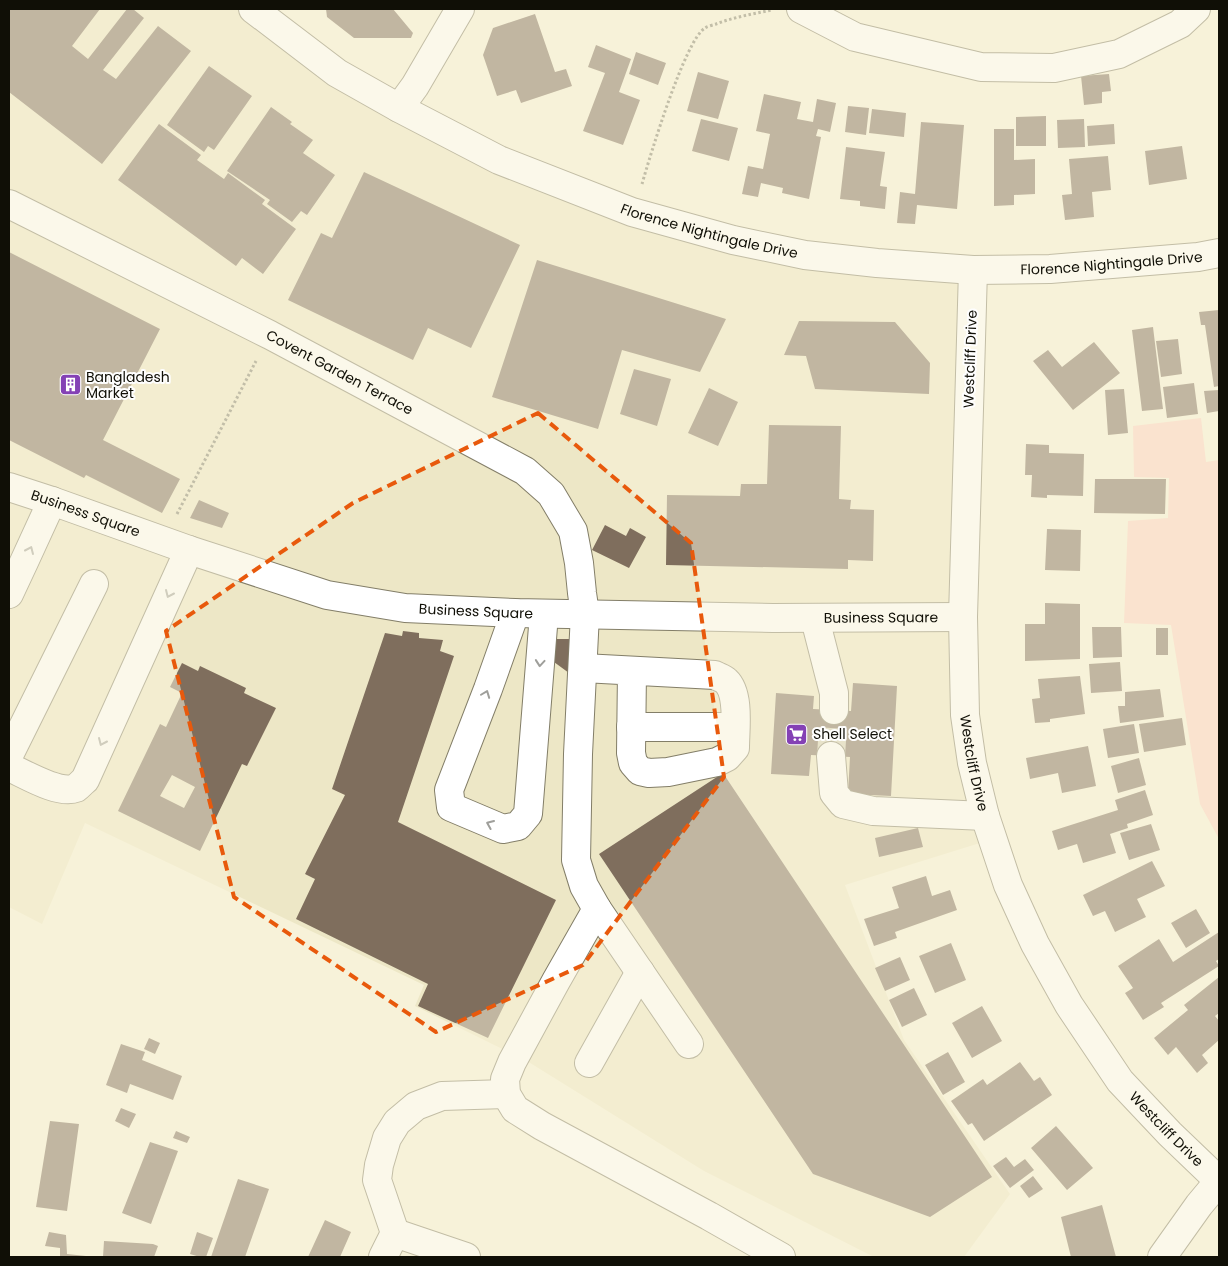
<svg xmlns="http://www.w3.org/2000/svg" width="1228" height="1266" font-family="Poppins,sans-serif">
	<rect width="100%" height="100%" fill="#f7f2d9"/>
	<path fill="#ede7c6" d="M 9,9 L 255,9 L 402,109 L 734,239 L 974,269 L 965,618 L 996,838 L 845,885 L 904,1040 L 1010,1194 L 964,1257 L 874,1257 L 704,1171 L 527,1061 L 415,1006 L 424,985 L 85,823 L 42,924 L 9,907 Z"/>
	<path fill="#fcd1c3" d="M 1201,418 L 1206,462 L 1219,460 L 1219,839 L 1200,804 L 1171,625 L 1124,623 L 1128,521 L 1168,518 L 1169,478 L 1134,477 L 1133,426 Z"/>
	<path fill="#7f6e5d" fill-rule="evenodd" d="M 9,9 L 100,9 L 72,46 L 88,59 L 127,9 L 133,9 L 144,18 L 103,70 L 116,79 L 158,26 L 191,51 L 102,164 L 9,92 Z
		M 326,9 L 393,9 L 413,33 L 411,38 L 354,38 L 327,17 Z
		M 535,14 L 555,72 L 566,69 L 572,86 L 521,103 L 516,90 L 497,96 L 483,55 L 493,28 Z
		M 596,45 L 631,59 L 619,92 L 640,100 L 623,145 L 583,131 L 605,73 L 588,67 Z
		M 636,52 L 666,63 L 658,85 L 629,74 Z
		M 209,66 L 252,96 L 214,150 L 208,146 L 204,152 L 167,125 Z
		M 698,72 L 729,81 L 718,119 L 687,111 Z
		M 1109,74 L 1111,91 L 1102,92 L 1102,103 L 1084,105 L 1081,76 Z
		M 764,94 L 801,102 L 797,119 L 813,122 L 817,99 L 836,103 L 830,132 L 818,129 L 816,136 L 821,137 L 809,199 L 782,193 L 783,188 L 761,183 L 758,197 L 742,194 L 748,166 L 763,169 L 770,134 L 756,131 Z
		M 848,106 L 869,108 L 866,135 L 845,132 Z
		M 271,107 L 292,122 L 290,124 L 313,140 L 303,153 L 335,175 L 307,215 L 301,211 L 292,222 L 267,204 L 270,200 L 227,171 Z
		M 872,109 L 906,113 L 904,137 L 869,133 Z
		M 1046,116 L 1046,146 L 1016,146 L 1016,117 Z
		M 701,119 L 738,128 L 729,161 L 692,151 Z
		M 1084,119 L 1085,147 L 1058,148 L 1057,120 Z
		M 921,122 L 964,125 L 957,209 L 917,205 L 915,224 L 897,223 L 900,192 L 915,194 Z
		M 159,124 L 201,155 L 197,160 L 224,179 L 228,173 L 265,200 L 262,204 L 296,229 L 263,274 L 242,258 L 236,266 L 118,180 Z
		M 1114,124 L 1115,144 L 1088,146 L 1087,126 Z
		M 994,129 L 1014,129 L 1014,160 L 1035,159 L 1035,194 L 1014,195 L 1014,205 L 994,206 Z
		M 1182,146 L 1187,179 L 1149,185 L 1145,151 Z
		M 846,147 L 885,152 L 880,186 L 887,187 L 885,209 L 860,206 L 860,201 L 840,199 Z
		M 1108,156 L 1111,190 L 1092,192 L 1094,217 L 1065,220 L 1062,195 L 1072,194 L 1069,159 Z
		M 364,172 L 520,245 L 471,348 L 428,328 L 413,360 L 288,300 L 321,233 L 332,238 Z
		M 9,252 L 160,329 L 103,440 L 180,479 L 162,513 L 86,475 L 84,478 L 9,440 Z
		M 537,260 L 726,319 L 700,372 L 622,350 L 598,429 L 492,397 Z
		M 1219,310 L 1219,386 L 1214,387 L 1205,325 L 1201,325 L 1199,312 Z
		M 799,321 L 895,322 L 930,363 L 929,394 L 815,389 L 806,356 L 784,355 Z
		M 1153,327 L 1163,409 L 1142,411 L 1132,330 Z
		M 1178,339 L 1182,374 L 1161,377 L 1156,341 Z
		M 1094,342 L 1120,373 L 1073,410 L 1033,361 L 1048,350 L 1062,367 Z
		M 634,369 L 671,379 L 657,426 L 620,414 Z
		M 1194,383 L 1198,414 L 1167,418 L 1163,387 Z
		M 709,388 L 738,402 L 718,446 L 688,433 Z
		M 1124,389 L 1128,433 L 1108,435 L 1105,390 Z
		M 1219,390 L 1219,411 L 1207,413 L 1204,391 Z
		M 769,425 L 841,426 L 839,499 L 851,500 L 850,509 L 874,510 L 873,561 L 848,560 L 848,569 L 666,565 L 667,495 L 740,496 L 741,484 L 767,484 Z
		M 1026,444 L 1049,445 L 1049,453 L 1084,454 L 1083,496 L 1047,495 L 1047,498 L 1031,497 L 1032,475 L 1025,475 Z
		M 1095,479 L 1166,479 L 1165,514 L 1094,513 Z
		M 199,500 L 229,513 L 222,528 L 190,518 Z
		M 605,525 L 626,536 L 630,528 L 646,537 L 629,568 L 592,550 Z
		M 1047,529 L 1081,530 L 1080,571 L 1045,570 Z
		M 1045,603 L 1080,604 L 1080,659 L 1025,661 L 1025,624 L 1045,624 Z
		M 1092,627 L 1121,627 L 1122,657 L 1093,658 Z
		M 1156,628 L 1168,628 L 1168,655 L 1156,655 Z
		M 403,631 L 419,633 L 419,638 L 443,640 L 440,651 L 454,656 L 398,822 L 556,900 L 488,1038 L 418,1006 L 428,984 L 296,919 L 315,879 L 305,874 L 345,795 L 332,789 L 385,633 L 402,636 Z
		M 556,639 L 570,639 L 569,673 L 554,662 Z
		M 1120,662 L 1122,691 L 1091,693 L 1089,664 Z
		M 182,663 L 198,671 L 200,666 L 246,688 L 244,693 L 276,708 L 247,766 L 242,764 L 200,851 L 118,811 L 160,724 L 166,727 L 182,693 L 170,687 ZM 172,775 L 195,787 L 184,808 L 160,796 Z
		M 1080,676 L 1085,714 L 1050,719 L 1050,722 L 1035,723 L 1032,699 L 1040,698 L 1038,679 Z
		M 853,683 L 897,686 L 891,796 L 848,794 L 850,757 L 811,755 L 809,776 L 771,774 L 776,693 L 814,696 L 813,709 L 851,711 Z
		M 1160,689 L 1164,717 L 1120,723 L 1118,706 L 1125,706 L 1125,692 Z
		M 1182,718 L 1186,745 L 1144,752 L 1139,724 Z
		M 1134,724 L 1139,753 L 1108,758 L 1103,729 Z
		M 1088,746 L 1096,786 L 1062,793 L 1058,773 L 1030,779 L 1026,758 Z
		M 1139,758 L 1146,785 L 1118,793 L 1111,766 Z
		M 723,773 L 992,1177 L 930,1217 L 813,1174 L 599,854 Z
		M 1145,790 L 1153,815 L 1127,824 L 1128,828 L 1110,834 L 1116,853 L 1083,863 L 1077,844 L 1058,850 L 1052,831 L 1118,810 L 1115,800 Z
		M 1151,824 L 1160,850 L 1129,860 L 1120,833 Z
		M 918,828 L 923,847 L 879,857 L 875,838 Z
		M 1152,861 L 1165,886 L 1137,899 L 1146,917 L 1115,932 L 1105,911 L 1093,916 L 1083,895 Z
		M 926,876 L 932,896 L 950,890 L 957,910 L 895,932 L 897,938 L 874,946 L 864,919 L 899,908 L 892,887 Z
		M 1196,909 L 1210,933 L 1186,948 L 1171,923 Z
		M 1219,932 L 1219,959 L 1216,961 L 1219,966 L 1161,1003 L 1164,1007 L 1143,1020 L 1125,993 L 1133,988 L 1118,966 L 1159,939 L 1173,962 Z
		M 951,943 L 966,980 L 935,993 L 919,956 Z
		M 900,957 L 910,980 L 885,991 L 875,968 Z
		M 1219,977 L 1219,1013 L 1215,1016 L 1219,1021 L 1219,1040 L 1202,1055 L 1208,1063 L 1197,1073 L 1176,1047 L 1168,1055 L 1154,1038 L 1188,1010 L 1184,1005 Z
		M 914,988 L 927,1015 L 902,1027 L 889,1000 Z
		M 982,1006 L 1002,1041 L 972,1058 L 952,1023 Z
		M 149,1038 L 160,1043 L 155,1054 L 144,1049 Z
		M 121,1044 L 145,1052 L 142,1060 L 182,1076 L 173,1100 L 130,1084 L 127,1093 L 106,1085 Z
		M 948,1052 L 965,1082 L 943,1095 L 925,1065 Z
		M 1020,1062 L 1034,1081 L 1040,1077 L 1052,1095 L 984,1141 L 972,1123 L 968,1125 L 951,1101 L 983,1079 L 987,1085 Z
		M 121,1108 L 136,1114 L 129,1128 L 115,1121 Z
		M 50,1121 L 79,1124 L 67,1211 L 36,1207 Z
		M 1056,1126 L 1093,1168 L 1067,1190 L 1031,1148 Z
		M 176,1131 L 190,1137 L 187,1143 L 173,1138 Z
		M 150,1142 L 178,1151 L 151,1224 L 122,1213 Z
		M 1006,1157 L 1014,1167 L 1025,1159 L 1034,1170 L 1010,1188 L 993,1166 Z
		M 1033,1176 L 1043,1189 L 1029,1198 L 1020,1186 Z
		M 238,1179 L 269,1189 L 245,1257 L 211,1257 Z
		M 1102,1205 L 1116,1257 L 1071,1257 L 1061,1217 Z
		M 325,1220 L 351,1232 L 340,1257 L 308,1257 Z
		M 49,1232 L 66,1235 L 67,1254 L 86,1256 L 86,1257 L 60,1257 L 60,1248 L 45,1246 Z
		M 197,1232 L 213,1238 L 206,1257 L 200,1257 L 190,1254 Z
		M 104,1241 L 153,1244 L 158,1246 L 154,1257 L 103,1257 Z"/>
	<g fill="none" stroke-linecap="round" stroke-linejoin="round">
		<path stroke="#d4d0b9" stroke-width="28" stroke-dasharray="28 14" stroke-linecap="butt" d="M 831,756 L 834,710"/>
		<defs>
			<g id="minor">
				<path id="s1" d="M 253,9 L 337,73 L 399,108 L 499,160 L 632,212 L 733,240 L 805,255 L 877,263 L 973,270 L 1050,269 L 1198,257 L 1219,253"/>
				<path d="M 801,9 L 855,37 L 981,67 L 1054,68 L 1119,54 L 1180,24 L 1196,9"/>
				<path d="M 399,108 L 415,86 L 460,9"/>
				<path id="s2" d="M 9,204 L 270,335 L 525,471 L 551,494 L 573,531 L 579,563 L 582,593 L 585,614 L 578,754 L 576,860 L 584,886 L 597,909 L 689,1044"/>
				<path id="s3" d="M 973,270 L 963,617 L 965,715 L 972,763 L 985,816 L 1008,885 L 1035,944 L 1069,1005 L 1120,1081 L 1170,1134 L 1219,1181"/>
				<path id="s4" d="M 9,487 L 52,501 L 189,550 L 327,595 L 405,608 L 515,613 L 773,618 L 963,617"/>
				<path d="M 9,594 L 24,562 L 52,501"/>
				<path d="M 515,613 L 488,689 L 449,790 L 451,807 L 503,829 L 518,826 L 528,814 L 544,614"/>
				<path d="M 815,619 L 834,693 L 834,710"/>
				<path d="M 583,668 L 715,675 C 718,677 723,678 726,681 C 740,694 735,730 735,748 L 727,757 L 717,762 L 668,772 L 649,773 L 640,771 L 633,763 L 631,753 L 632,671"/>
				<path d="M 631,727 L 735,727"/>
				<path d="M 9,755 L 94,584"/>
				<path d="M 831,756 L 834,793 L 843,804 L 873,811 L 985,816"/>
				<path d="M 9,767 C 25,774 59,795 76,788 C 79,786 82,782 85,780 L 189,550"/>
				<path d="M 597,909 L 556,981 L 512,1062 L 505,1079 L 506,1094 L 515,1109 L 542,1126 L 709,1216 L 781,1257"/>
				<path d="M 589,1063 L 640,972"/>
				<path d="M 395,1233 L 466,1257"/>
				<path d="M 383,1257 L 395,1233 L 377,1180 L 379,1165 L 387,1138 L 397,1122 L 416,1106 L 442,1096 L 506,1094"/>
				<path d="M 1162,1257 L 1199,1205 L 1219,1181"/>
			</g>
		</defs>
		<use href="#minor" stroke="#837e68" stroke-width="30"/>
		<path stroke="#817e6d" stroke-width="3" stroke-dasharray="2.5 2.5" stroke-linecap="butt" d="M 642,184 C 650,156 685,40 705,28 C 708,26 713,25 716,24 C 734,17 753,14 772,10
			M 177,514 L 256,361"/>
		<use href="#minor" stroke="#fff" stroke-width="28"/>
	</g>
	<defs><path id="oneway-chevron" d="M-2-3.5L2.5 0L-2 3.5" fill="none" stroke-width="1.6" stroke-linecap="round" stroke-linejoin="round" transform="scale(1.25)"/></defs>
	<g stroke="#9f9f9b">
		<use href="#oneway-chevron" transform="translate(30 550) rotate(-66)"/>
		<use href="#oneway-chevron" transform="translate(169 594) rotate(114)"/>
		<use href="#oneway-chevron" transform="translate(540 663) rotate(95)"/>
		<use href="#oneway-chevron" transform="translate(486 694) rotate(-69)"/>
		<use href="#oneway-chevron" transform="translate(102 742) rotate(114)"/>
		<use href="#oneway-chevron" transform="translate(490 824) rotate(-157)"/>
	</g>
	<path d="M0 0H1228V1266H0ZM 538,413 L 691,543 L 724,777 L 583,965 L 436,1032 L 234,897 L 166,631 L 353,503 Z" fill="#f7f2d9" fill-opacity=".55" fill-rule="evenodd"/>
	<path fill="none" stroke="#e8590c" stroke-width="4" stroke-dasharray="10 6" stroke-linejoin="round" d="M 538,413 L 691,543 L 724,777 L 583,965 L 436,1032 L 234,897 L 166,631 L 353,503 Z"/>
	<defs>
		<symbol id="building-square" viewBox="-11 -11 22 22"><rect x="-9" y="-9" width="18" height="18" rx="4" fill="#8441b5" stroke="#fefefe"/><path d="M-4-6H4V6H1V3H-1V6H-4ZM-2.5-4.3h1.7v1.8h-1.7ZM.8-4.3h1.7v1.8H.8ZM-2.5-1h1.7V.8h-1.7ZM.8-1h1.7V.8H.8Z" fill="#fff"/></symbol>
		<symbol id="supermarket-square" viewBox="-11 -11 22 22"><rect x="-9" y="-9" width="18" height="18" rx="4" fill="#8441b5" stroke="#fefefe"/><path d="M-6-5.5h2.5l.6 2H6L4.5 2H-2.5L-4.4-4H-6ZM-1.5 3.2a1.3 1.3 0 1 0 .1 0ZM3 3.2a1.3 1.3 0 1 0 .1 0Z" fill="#fff"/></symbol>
	</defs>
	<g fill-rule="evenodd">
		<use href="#building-square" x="58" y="372" width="25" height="25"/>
		<use href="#supermarket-square" x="784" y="722" width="25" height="25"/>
	</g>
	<g text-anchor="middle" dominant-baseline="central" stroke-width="4" stroke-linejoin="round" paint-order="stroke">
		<g font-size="14" fill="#100f06" stroke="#fefefe">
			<text stroke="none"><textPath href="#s1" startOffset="512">Florence Nightingale Drive</textPath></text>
			<text stroke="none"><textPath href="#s1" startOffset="918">Florence Nightingale Drive</textPath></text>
			<text transform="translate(970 359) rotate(-88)">Westcliff Drive</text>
			<text stroke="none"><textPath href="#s2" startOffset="371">Covent Garden Terrace</textPath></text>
			<text stroke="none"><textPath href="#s4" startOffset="81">Business Square</textPath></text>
			<text stroke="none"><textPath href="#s4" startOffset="486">Business Square</textPath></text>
			<text stroke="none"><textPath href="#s4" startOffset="891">Business Square</textPath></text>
			<text stroke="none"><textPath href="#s3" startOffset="494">Westcliff Drive</textPath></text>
			<text stroke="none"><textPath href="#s3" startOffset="914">Westcliff Drive</textPath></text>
		</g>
		<g font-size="14" fill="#100f06" stroke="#fefefe" text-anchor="start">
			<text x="86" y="377">Bangladesh<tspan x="86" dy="16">Market</tspan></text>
			<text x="813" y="734">Shell Select</text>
		</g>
	</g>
	<rect width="1228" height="1266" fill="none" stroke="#100f06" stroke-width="20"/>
</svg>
